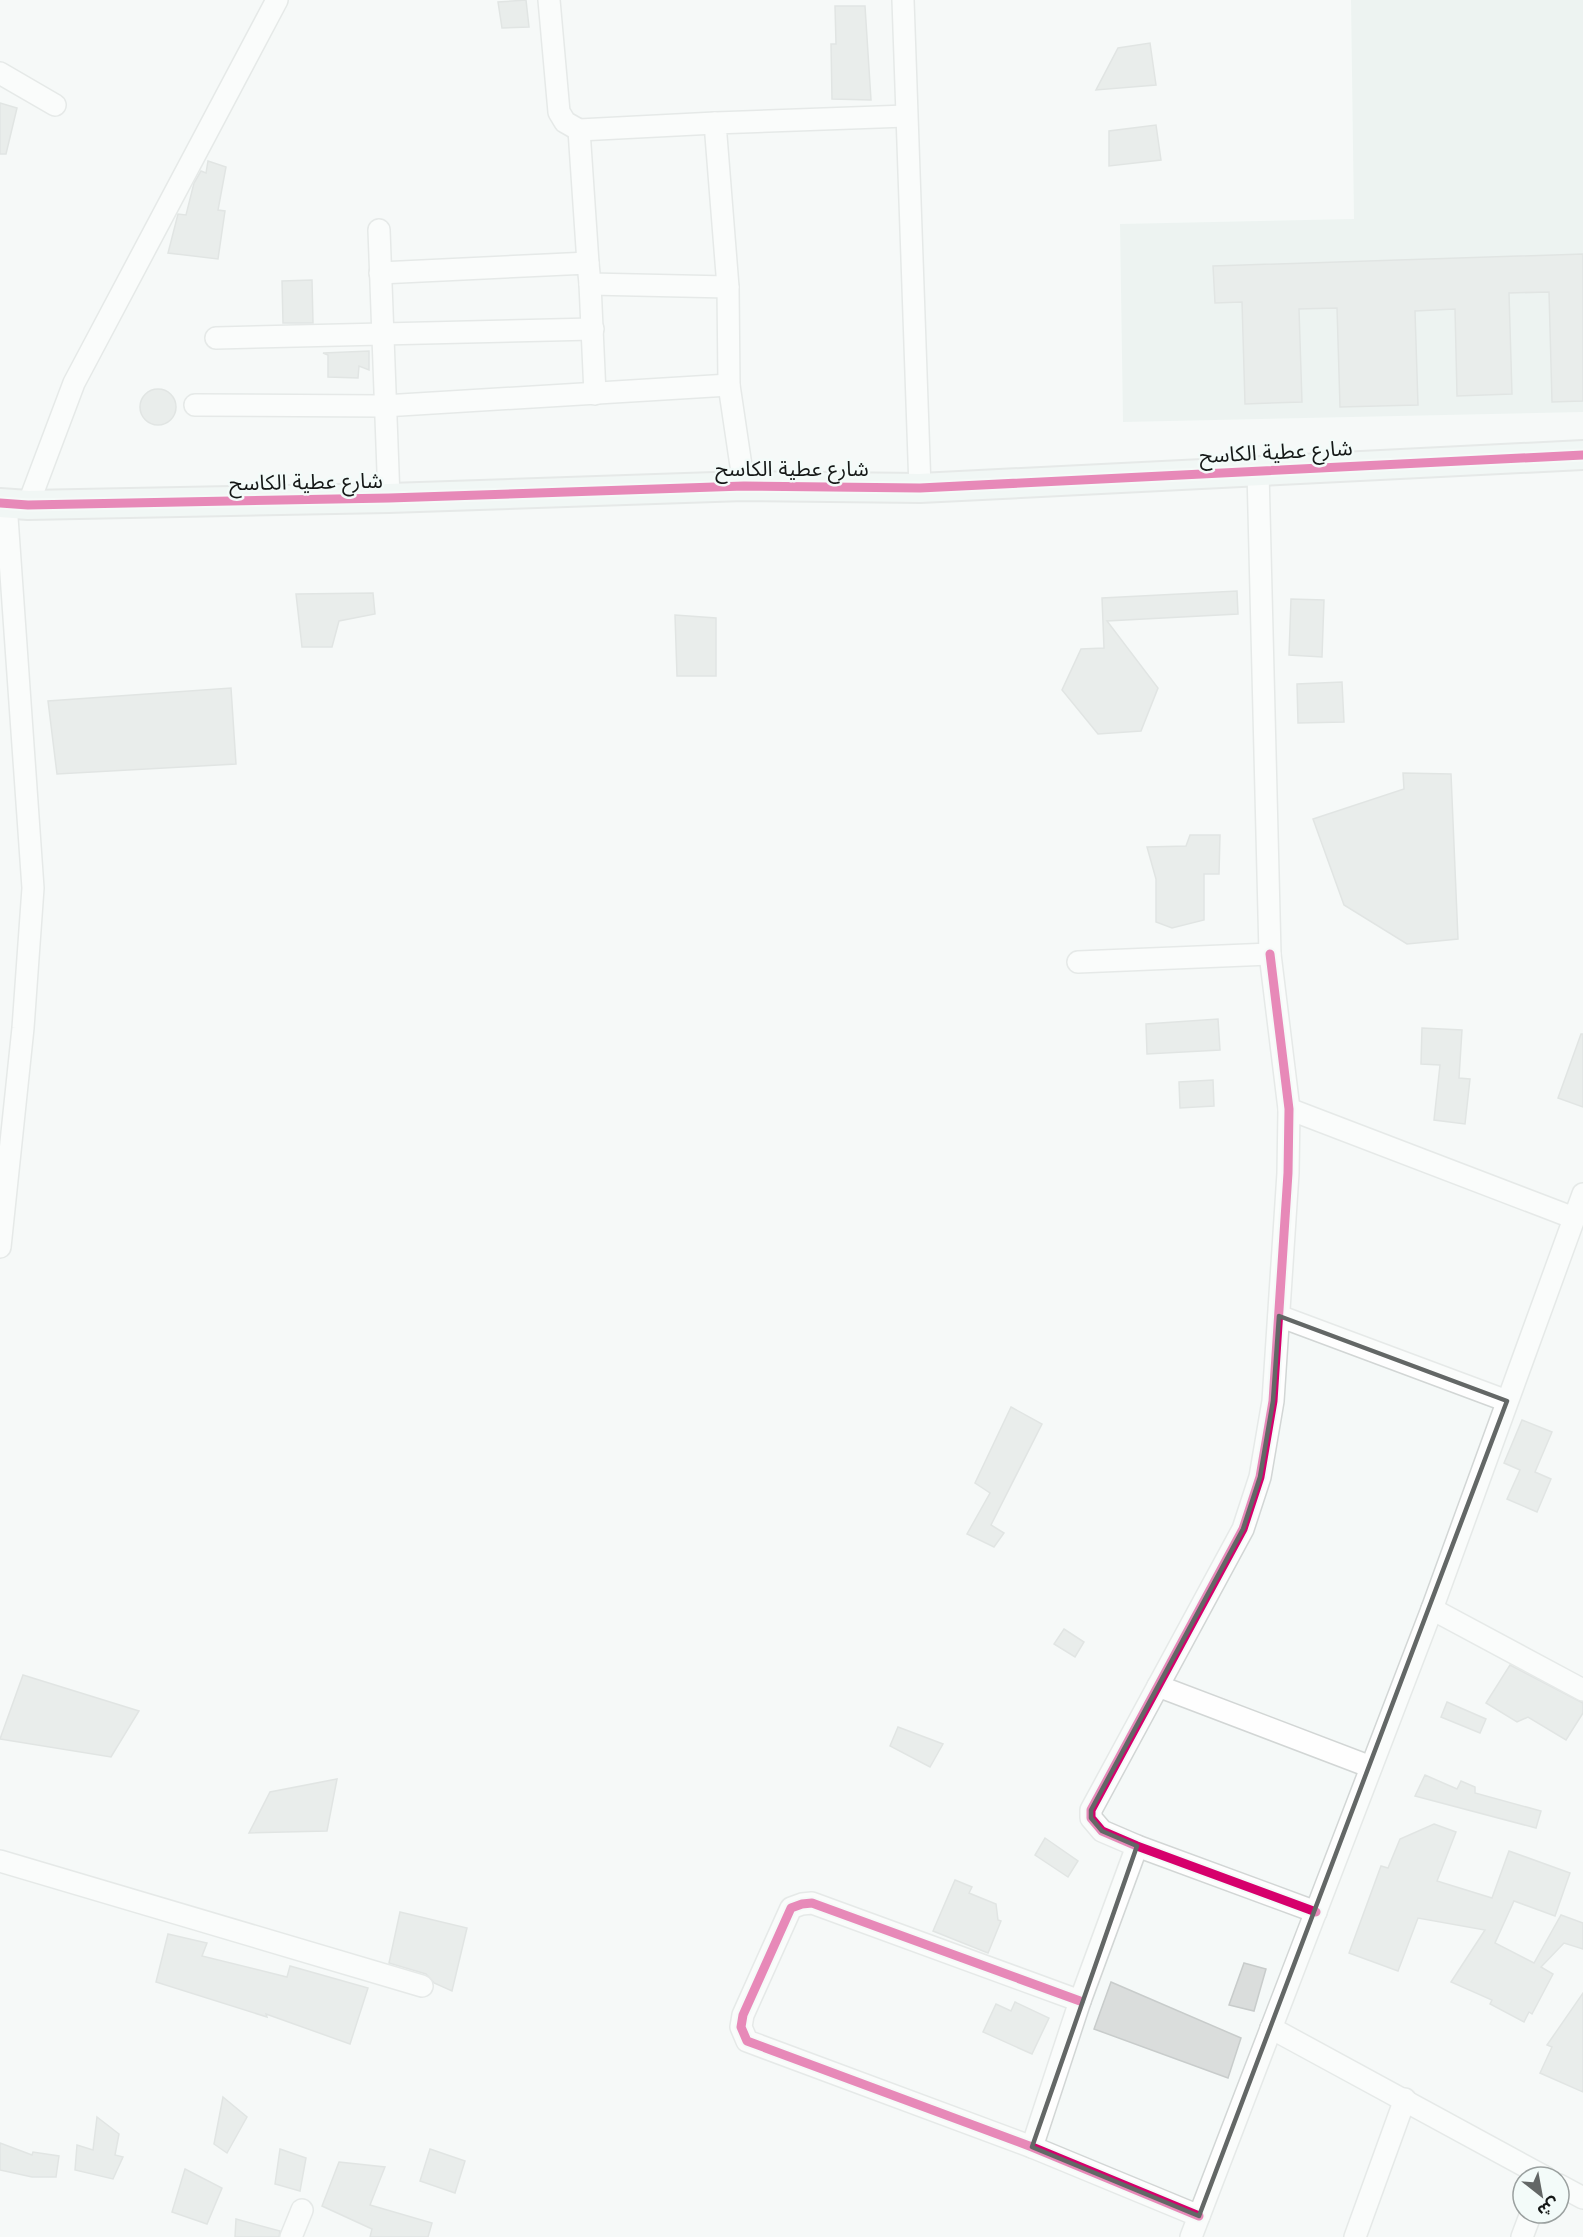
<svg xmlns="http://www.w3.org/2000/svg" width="1583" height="2237" viewBox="0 0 1583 2237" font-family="Inter,'Noto Sans Arabic',sans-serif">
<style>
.built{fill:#e2ece9}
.building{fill:#dadddc;stroke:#c8cccb;stroke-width:1.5}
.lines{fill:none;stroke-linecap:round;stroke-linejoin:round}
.street-casing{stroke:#d2d6d5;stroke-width:24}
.secondary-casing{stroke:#d2d6d5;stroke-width:32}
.street{stroke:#fefefe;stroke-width:21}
.secondary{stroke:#ecf3f1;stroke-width:28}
.cycleway-casing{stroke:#f3fbf9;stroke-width:13}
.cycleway{stroke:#d6006c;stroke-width:9}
.marked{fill:none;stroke:#636766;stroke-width:4.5;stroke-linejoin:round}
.labels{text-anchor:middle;stroke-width:5;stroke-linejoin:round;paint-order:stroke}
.street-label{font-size:21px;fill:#151817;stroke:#f3fbf9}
</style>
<rect width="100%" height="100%" fill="#f5f9f8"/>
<!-- built -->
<polygon class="built" points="1351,0 1583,0 1583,412 1123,422 1120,224 1354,219"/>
<!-- building -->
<g class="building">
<polygon points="526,0 529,27 502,28 498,2"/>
<polygon points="835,6 865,6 871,100 832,99 831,44 836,44"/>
<polygon points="1150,43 1156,85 1096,90 1118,48"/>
<polygon points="0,103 17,108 6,154 0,154"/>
<polygon points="1156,125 1161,160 1109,166 1109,131"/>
<polygon points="208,161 226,167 218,210 225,211 218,259 168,253 178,214 186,215 194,183 201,171 206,173"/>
<polygon points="1583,254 1583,401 1552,402 1549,292 1509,293 1512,394 1457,396 1455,309 1415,311 1418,405 1340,407 1337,308 1299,309 1302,402 1245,404 1242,302 1215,303 1213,266"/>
<polygon points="312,280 313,323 283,323 282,281"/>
<polygon points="369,351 369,370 359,366 358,378 328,377 328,355 323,353"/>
<circle cx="158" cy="407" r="18"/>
<polygon points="1237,591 1238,614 1107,621 1158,688 1141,731 1098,734 1062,690 1081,649 1104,648 1102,598"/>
<polygon points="373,593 375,614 339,621 332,647 302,647 296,594"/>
<polygon points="1291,599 1324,600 1322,657 1289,655"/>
<polygon points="675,615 716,618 716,676 677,676"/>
<polygon points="1342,682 1344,722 1298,723 1297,684"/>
<polygon points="231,688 236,764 57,774 48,701"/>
<polygon points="1403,773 1451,774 1458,939 1407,944 1344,905 1313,819 1404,789"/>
<polygon points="1190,835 1220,835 1219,874 1204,874 1204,920 1172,928 1156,922 1156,879 1147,847 1186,846"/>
<polygon points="1218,1019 1220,1050 1147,1054 1146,1024"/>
<polygon points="1422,1028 1462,1030 1459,1078 1470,1079 1465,1124 1434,1120 1440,1065 1421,1064"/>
<polygon points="1581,1034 1583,1034 1583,1107 1558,1098"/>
<polygon points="1213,1080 1214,1106 1180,1108 1179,1082"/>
<polygon points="1011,1407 1042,1424 991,1525 1004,1533 994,1547 967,1534 990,1493 975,1483"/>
<polygon points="1522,1420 1552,1432 1535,1472 1551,1479 1537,1512 1507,1499 1520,1470 1504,1463"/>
<polygon points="1064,1629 1084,1642 1075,1657 1054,1644"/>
<polygon points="1510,1665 1583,1703 1583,1713 1566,1740 1528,1717 1517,1722 1486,1703"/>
<polygon points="23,1675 139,1711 111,1757 0,1739"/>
<polygon points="1447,1702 1486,1719 1480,1733 1441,1717"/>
<polygon points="898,1727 943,1744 930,1767 890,1746"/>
<polygon points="1425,1775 1457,1789 1461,1781 1475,1787 1475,1793 1541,1811 1536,1828 1415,1796"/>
<polygon points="337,1779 327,1831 249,1833 270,1792"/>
<polygon points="1434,1824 1456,1832 1437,1881 1492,1898 1509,1851 1570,1873 1555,1916 1514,1901 1495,1943 1534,1963 1561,1915 1583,1923 1583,1949 1564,1943 1541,1967 1553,1974 1532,2014 1529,2012 1524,2022 1490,2004 1492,2000 1451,1982 1485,1930 1418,1918 1398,1971 1349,1953 1381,1866 1388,1868 1400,1839"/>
<polygon points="1045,1838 1078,1861 1068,1877 1035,1855"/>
<polygon points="955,1880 972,1887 969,1893 996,1904 998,1920 1001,1921 988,1953 933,1931"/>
<polygon points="400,1912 467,1928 452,1991 434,1983 426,1974 389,1963"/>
<polygon points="168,1934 207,1943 202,1956 287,1977 290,1966 368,1988 350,2044 266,2014 267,2017 156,1982"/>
<polygon points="1244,1963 1266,1969 1254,2011 1229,2005"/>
<polygon points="1111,1982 1241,2038 1228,2078 1094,2029"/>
<polygon points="1583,1993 1583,2092 1540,2073 1552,2047 1547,2045"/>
<polygon points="1015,2002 1049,2018 1032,2054 983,2032 996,2004 1011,2011"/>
<polygon points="223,2097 247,2117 227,2153 214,2144"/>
<polygon points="97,2117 119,2134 115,2155 123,2157 113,2179 75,2170 77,2145 93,2150"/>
<polygon points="0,2143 32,2155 33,2152 59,2156 56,2177 32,2177 0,2170"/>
<polygon points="280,2149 306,2158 300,2191 275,2184"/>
<polygon points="430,2149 465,2161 455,2193 420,2181"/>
<polygon points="339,2162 385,2167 370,2205 432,2223 428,2237 370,2237 372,2229 322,2206"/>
<polygon points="185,2169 222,2188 207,2224 172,2212"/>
<polygon points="236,2219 280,2231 279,2237 235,2237"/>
</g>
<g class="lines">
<defs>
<g id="street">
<polyline points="549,0 559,112 565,122 579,130 715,123"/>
<polyline points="903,0 920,488"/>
<polyline points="0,73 55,105"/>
<polyline points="579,130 588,263"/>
<polyline points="379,230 389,498"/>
<polyline points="380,273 588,263 590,284 728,287"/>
<polyline points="590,284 595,394"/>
<polyline points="216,338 593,329"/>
<polyline points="195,405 384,406 729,385"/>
<polyline points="744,486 729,385 728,287 715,123 906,116"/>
<polyline points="28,505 74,383 277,0"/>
<polyline points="1270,954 1289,1109 1288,1173 1273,1401 1260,1477 1243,1529 1091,1810 1091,1818 1102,1831 1137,1846 1316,1912"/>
<polyline points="1078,962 1270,954 1258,471"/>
<polyline points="1289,1109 1574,1218"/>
<polyline points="0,1247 23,1028 33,888 6,503"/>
<polyline points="1279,1316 1507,1401"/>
<polyline points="1432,1609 1583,1690"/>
<polyline points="1158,1686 1371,1767"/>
<polyline points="0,1861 422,1986"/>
<polyline points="1080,2001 812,1903 802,1904 791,1908 743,2015 741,2027 747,2041 1032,2147 1199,2216"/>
<polyline points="1271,2028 1545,2177"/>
<polyline points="1032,2147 1080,2001 1137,1846"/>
<polyline points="1559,2185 1583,2198"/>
<polyline points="291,2237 302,2210"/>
<polyline points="1191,2237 1432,1609 1583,1194"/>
<polyline points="1355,2237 1405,2099"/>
<polyline points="1522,2237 1531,2213"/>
</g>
<polyline id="secondary" points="0,503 28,505 389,498 744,486 920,488 1583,455"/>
</defs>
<!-- street casing -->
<use href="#street" class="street-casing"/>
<!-- secondary casing -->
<use href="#secondary" class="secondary-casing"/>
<!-- street -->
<use href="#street" class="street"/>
<!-- secondary -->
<use href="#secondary" class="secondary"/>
<defs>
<g id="cycleway">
<polyline points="0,503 28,505 389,498 744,486 920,488 1583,455"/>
<polyline points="1270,954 1289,1109 1288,1173 1273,1401 1260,1477 1243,1529 1091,1810 1091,1818 1102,1831 1137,1846 1316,1912"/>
<polyline points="1080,2001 812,1903 802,1904 791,1908 743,2015 741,2027 747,2041 1032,2147 1199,2216"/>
</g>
</defs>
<!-- cycleway casing -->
<use href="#cycleway" class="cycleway-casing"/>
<!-- cycleway -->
<use href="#cycleway" class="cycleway"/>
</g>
<!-- marked area -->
<path d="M0 0H1583V2237H0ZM 1279,1316 L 1507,1401 L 1199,2216 L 1032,2147 L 1137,1846 L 1102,1831 L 1091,1818 L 1091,1810 L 1243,1529 L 1260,1477 L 1273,1401 Z" fill="#f5f9f8" fill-opacity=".55" fill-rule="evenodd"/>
<path class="marked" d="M 1279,1316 L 1507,1401 L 1199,2216 L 1032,2147 L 1137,1846 L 1102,1831 L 1091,1818 L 1091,1810 L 1243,1529 L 1260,1477 L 1273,1401 Z"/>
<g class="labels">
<!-- street labels -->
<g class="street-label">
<text transform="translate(1276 452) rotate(-3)" y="7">شارع عطية الكاسح</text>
<text x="792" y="476">شارع عطية الكاسح</text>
<text transform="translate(306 482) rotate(-1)" y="7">شارع عطية الكاسح</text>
</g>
</g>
<!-- north arrow -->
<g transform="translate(1541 2195) rotate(149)"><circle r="28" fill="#f3fbf9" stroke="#9aa09f" stroke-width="1.5"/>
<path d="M0-4.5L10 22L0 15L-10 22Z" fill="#636766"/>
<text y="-9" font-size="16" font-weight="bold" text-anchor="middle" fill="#151817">ش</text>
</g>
</svg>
